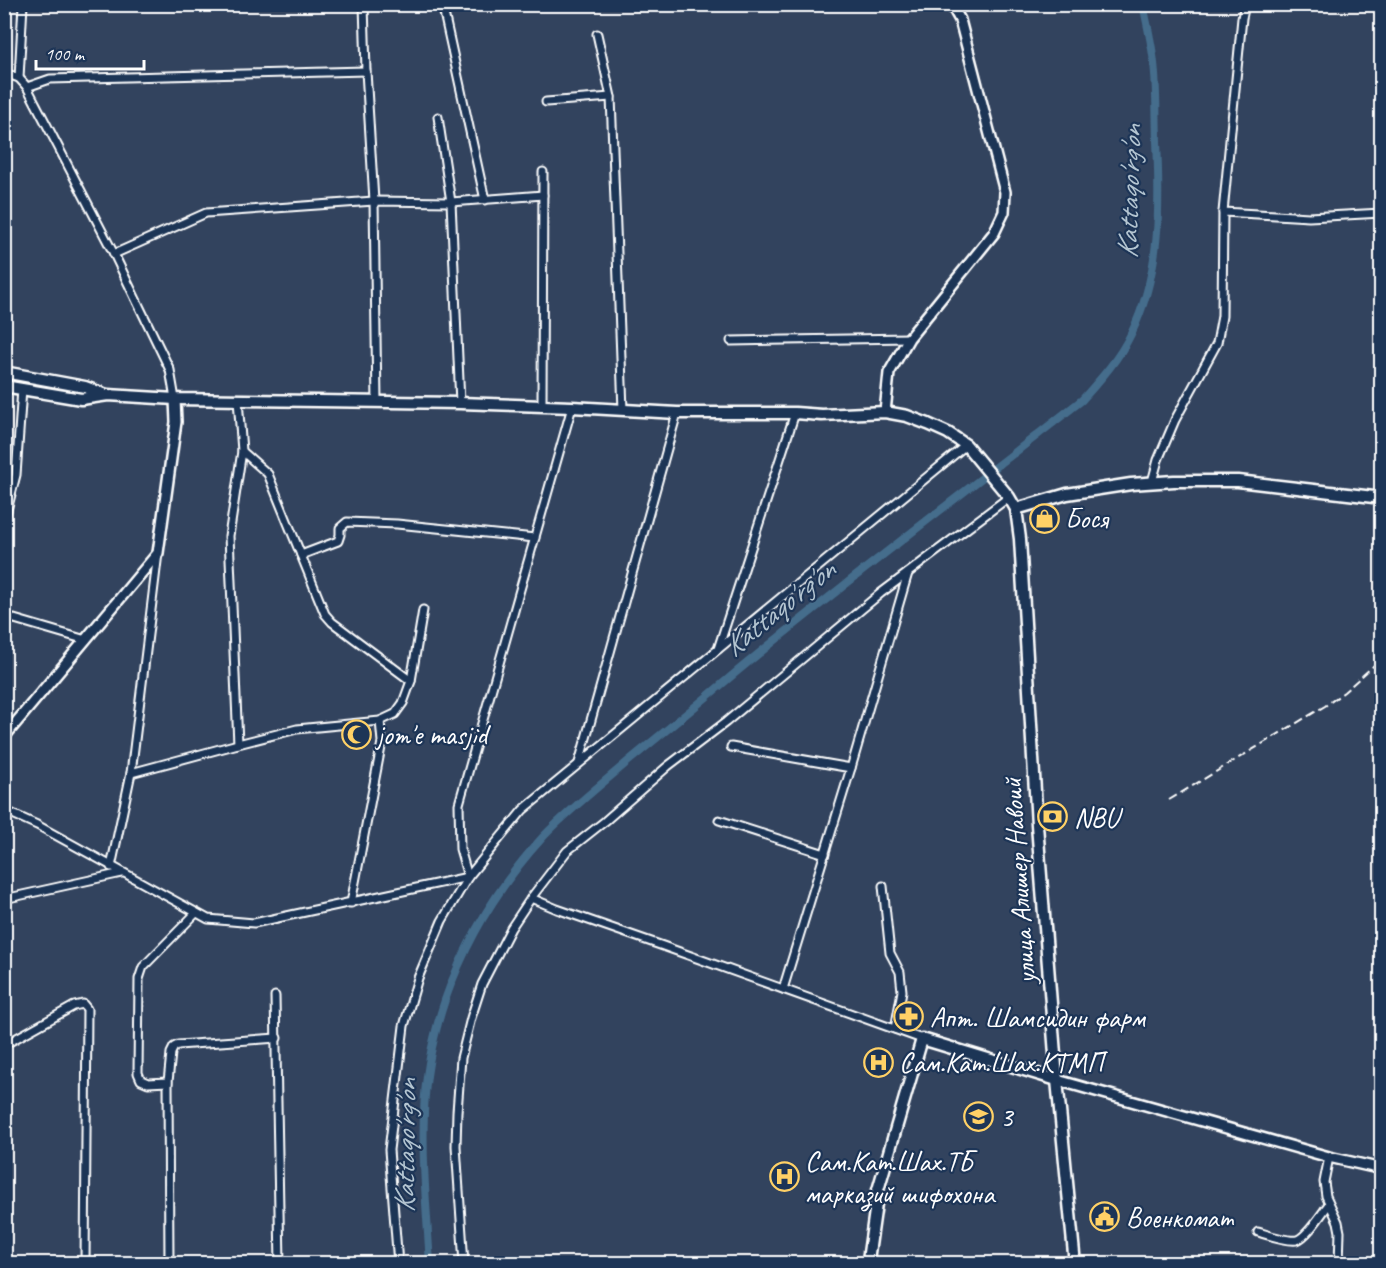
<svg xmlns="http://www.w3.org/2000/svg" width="1386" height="1268" viewBox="0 0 1386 1268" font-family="Caveat,sans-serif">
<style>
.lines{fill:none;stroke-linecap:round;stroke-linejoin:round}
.canal{stroke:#446d8c;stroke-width:8}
.minor-casing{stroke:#fff;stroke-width:11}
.tertiary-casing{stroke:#fff;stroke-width:14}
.secondary-casing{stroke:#fff;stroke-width:15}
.primary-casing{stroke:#fff;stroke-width:15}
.minor{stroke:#1d3557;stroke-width:7}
.tertiary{stroke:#1d3557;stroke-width:9}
.secondary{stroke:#1d3557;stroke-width:10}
.primary{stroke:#1d3557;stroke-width:10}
.rail{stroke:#fff;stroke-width:2;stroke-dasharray:9 4.5;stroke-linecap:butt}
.labels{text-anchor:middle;stroke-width:4.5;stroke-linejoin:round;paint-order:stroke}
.poi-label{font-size:28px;fill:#fff;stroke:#1d3557;text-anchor:start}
.street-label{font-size:28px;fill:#fff;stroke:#1d3557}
.water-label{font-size:30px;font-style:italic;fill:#b4c5d1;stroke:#1d3557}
</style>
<rect width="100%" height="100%" fill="#32435e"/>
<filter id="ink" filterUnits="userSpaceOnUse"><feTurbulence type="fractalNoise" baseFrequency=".0167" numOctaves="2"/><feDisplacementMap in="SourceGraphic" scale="12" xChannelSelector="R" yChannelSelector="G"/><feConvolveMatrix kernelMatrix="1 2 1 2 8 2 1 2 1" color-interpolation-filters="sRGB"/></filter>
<g filter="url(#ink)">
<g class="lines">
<!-- canal -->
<path class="canal" d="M 430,1264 C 427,1214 422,1163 424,1113 C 425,1075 433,1036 445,1000 C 466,940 500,884 543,837 C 568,811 597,788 625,764 C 659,736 694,708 728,679 C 843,583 964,493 1082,400 C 1100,380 1119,359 1131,334 C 1161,273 1160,207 1157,141 C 1156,115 1157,89 1154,63 C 1152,44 1147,24 1143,4"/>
<defs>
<g id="minor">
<polyline points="364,4 366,71 374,201 377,402"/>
<polyline points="442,4 485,200"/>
<polyline points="597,34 611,97 623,410"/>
<polyline points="4,73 19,78 27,87"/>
<polyline points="19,78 23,4"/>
<polyline points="546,102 611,97"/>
<polyline points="438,117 451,202 460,403"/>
<polyline points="1223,212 1309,217 1382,213"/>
<polyline points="114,254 206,213 374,201 451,202 543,195"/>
<polyline points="731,341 909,338"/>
<polyline points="175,399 170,370 114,254 27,87 50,79 366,71"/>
<polyline points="238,400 242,451 268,474 325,614 332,622 411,681"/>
<polyline points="542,406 543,172"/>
<polyline points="1152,482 1158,460 1175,420 1217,343 1222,316 1223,212 1242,18 1245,4"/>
<polyline points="4,522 16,475 22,389"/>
<polyline points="301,555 338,541 340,535 340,528 347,522 397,524 535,538"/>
<polyline points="4,616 86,640"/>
<polyline points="718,649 795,413"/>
<polyline points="238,744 229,536 242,451"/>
<polyline points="731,747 851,768"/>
<polyline points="579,763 677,413"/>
<polyline points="131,773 238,744 297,729 380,721 395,714 403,703 411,681 423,610"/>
<polyline points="4,810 37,825 208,919 254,923 468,877 460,849 459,804 572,407"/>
<polyline points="719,820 825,854"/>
<polyline points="111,867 131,773 158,553"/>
<polyline points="883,886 890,953 900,972 902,991 895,1029"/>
<polyline points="531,898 557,909 663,946 922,1039"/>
<polyline points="4,899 122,873"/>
<polyline points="351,903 382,742 380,721"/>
<polyline points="783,989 851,768 908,573"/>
<polyline points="275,996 280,1264"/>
<polyline points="4,1045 74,1006 83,1004 87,1009 85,1264"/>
<polyline points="168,1082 148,1083 141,1080 138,1073 139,979 143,967 196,913"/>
<polyline points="1329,1157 1324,1182 1326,1196 1338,1222 1340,1232 1339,1264"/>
<path d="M 1258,1232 C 1268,1235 1288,1242 1297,1240 C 1307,1237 1322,1213 1329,1204"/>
<polyline points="169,1264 168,1082 171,1053 174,1047 178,1045 277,1038"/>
<polyline points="398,1264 389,1150 404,1026 418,978 442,921 468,877 523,810 966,445"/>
<polyline points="464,1264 456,1146 457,1112 461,1058 471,1018 482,984 511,928 531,898 567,851 605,821 668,766 726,722 881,593 1009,497"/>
</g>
<g id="tertiary">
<polyline points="885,412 889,373 909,338 994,233 1004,212 1005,192 960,20 951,4"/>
<polyline points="4,737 158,553 176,422 175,399"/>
<polyline points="1057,1080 1329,1157 1382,1169"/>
</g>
<g id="secondary">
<polyline points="1016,509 1067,494 1131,484 1174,481 1238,481 1382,498"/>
<polyline points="868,1264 869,1253 878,1190 922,1039 1057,1080"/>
</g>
<g id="primary">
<polyline points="4,372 85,387 104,394"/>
<polyline points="4,386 81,399 108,395 175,399 460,403 572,407 677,413 795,413 822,415 885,412 907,416 928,424 948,433 966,445 1009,497 1016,509 1020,539 1037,825 1057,1080 1075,1264"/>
</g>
</defs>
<!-- minor casing -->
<use href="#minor" class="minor-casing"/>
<!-- tertiary casing -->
<use href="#tertiary" class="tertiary-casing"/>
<!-- secondary casing -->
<use href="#secondary" class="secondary-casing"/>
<!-- primary casing -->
<use href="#primary" class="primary-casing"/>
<!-- minor -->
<use href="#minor" class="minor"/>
<!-- tertiary -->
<use href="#tertiary" class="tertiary"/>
<!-- secondary -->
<use href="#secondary" class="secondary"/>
<!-- primary -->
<use href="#primary" class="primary"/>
<!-- rail -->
<polyline class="rail" points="1169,800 1325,706 1344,692 1382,658"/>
</g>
</g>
<!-- icons -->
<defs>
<symbol id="shop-ring" viewBox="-11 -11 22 22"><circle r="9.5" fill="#1d3557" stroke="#ffd166" stroke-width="1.5"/><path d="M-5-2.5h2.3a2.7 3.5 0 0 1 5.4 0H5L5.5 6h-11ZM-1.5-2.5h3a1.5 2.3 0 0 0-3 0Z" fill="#ffd166"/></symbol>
<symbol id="mosque-ring" viewBox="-11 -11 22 22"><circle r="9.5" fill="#1d3557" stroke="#ffd166" stroke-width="1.5"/><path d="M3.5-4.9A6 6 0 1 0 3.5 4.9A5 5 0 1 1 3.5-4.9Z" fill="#ffd166"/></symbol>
<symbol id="bank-ring" viewBox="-11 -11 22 22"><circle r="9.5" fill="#1d3557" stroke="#ffd166" stroke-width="1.5"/><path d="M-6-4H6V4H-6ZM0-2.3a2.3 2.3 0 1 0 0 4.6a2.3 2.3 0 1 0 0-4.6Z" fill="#ffd166"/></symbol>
<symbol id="pharmacy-ring" viewBox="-11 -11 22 22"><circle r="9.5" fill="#1d3557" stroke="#ffd166" stroke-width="1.5"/><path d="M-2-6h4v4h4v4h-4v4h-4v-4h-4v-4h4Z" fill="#ffd166"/></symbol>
<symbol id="hospital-ring" viewBox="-11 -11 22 22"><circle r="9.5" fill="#1d3557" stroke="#ffd166" stroke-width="1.5"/><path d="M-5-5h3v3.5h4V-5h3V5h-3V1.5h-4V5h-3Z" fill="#ffd166"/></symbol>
<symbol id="school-ring" viewBox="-11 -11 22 22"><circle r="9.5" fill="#1d3557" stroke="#ffd166" stroke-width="1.5"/><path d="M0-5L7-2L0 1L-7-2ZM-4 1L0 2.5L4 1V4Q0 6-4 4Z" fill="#ffd166"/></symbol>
<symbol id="civic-ring" viewBox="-11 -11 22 22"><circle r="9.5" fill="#1d3557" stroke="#ffd166" stroke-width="1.5"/><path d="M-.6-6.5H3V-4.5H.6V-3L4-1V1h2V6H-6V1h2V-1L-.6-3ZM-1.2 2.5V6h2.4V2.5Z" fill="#ffd166"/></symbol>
</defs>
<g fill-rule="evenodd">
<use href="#shop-ring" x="1028" y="502" width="33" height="33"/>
<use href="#mosque-ring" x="340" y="718" width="33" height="33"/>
<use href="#bank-ring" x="1036" y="800" width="33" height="33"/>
<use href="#pharmacy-ring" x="892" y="1000" width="33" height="33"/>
<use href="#hospital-ring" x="862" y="1046" width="33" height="33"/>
<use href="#school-ring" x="962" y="1100" width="33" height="33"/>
<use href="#hospital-ring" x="768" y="1160" width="33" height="33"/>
<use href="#civic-ring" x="1088" y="1200" width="33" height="33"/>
</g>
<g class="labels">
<!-- poi labels -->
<g class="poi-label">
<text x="1065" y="528">Бося</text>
<text x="377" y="744">jom'e masjid</text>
<text x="1074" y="827">NBU</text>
<text x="930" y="1027">Апт. Шамсидин фарм</text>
<text x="899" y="1072">Сам.Кат.Шах.КТМП</text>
<text x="1000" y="1126">3</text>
<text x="805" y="1171">Сам.Кат.Шах.ТБ<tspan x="805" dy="32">марказий шифохона</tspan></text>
<text x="1126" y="1227">Военкомат</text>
</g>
<!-- street labels -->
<g class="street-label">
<text transform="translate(1018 881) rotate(-94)" y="10">улица Алишер Навоий</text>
</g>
<!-- water labels -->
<g class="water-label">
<text transform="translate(1129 192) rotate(-88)" y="10">Kattaqo'rg'on</text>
<text transform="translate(779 608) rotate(-39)" y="10">Kattaqo'rg'on</text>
<text transform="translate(405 1146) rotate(-89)" y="10">Kattaqo'rg'on</text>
</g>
</g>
<!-- margin -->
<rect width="1386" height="1268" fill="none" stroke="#1d3557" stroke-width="24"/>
<rect x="12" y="12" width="1362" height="1244" fill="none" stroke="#fff" stroke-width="2" filter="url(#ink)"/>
<!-- scale -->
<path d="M36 60v9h108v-9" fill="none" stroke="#ffffff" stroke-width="3"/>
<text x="45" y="60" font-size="18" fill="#ffffff" stroke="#1d3557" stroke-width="4.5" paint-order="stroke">100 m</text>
</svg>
